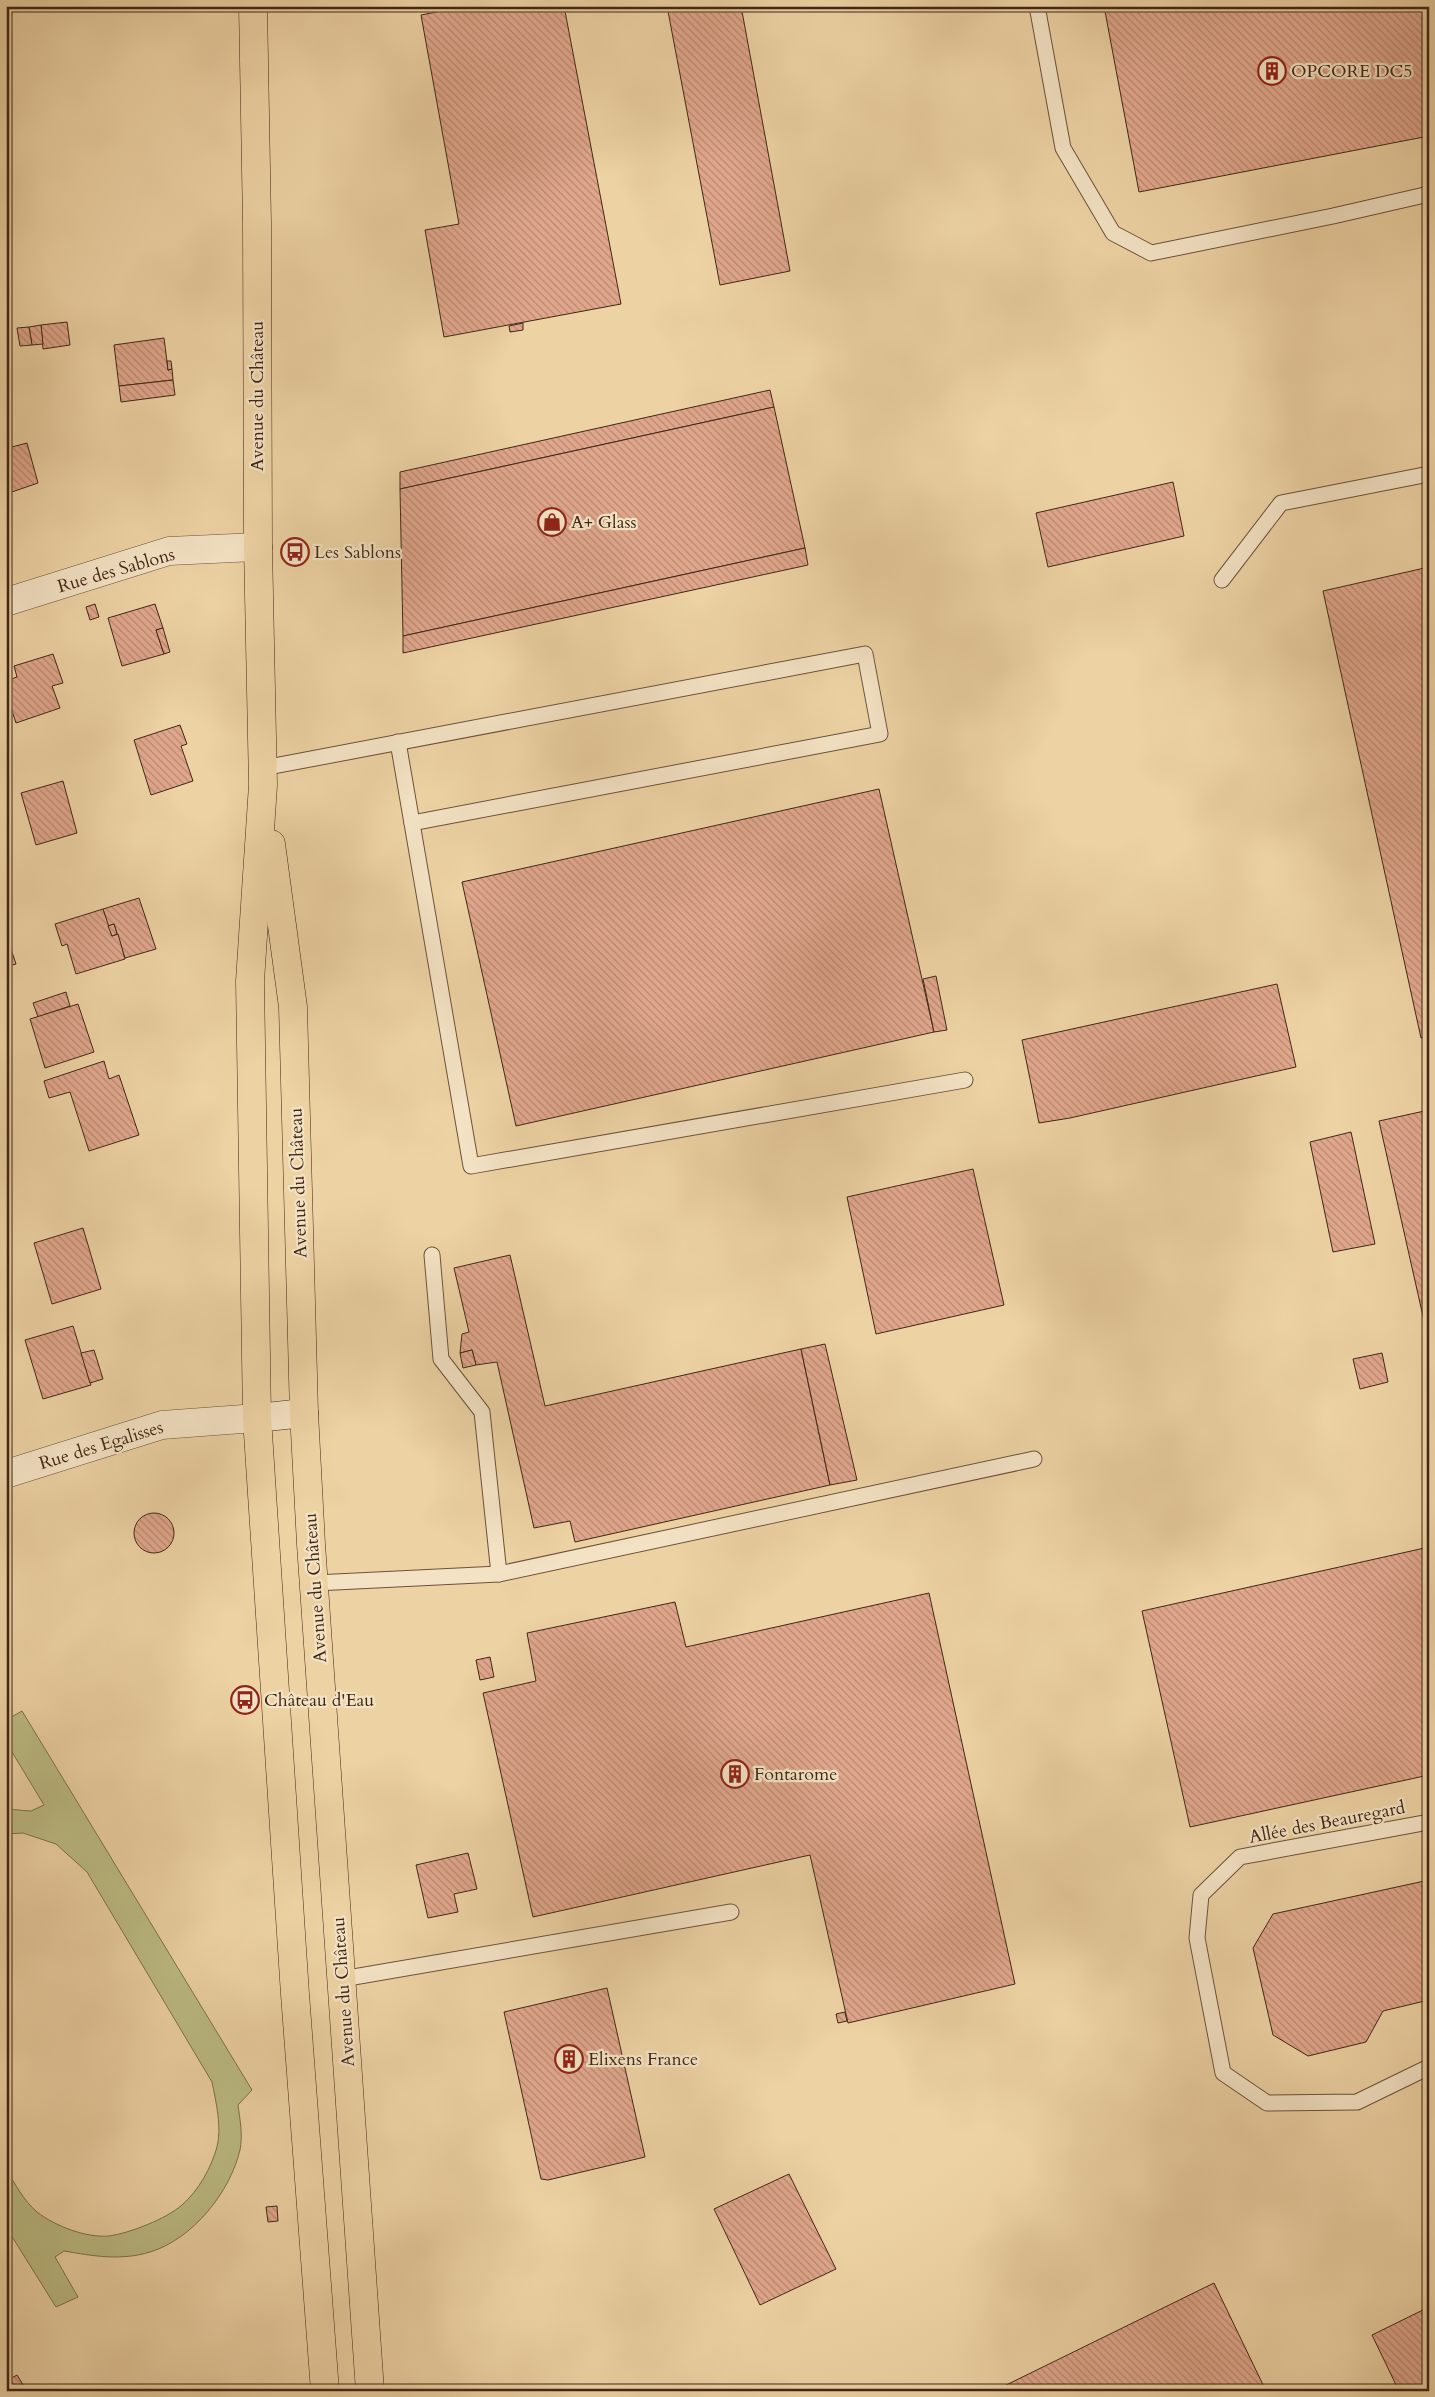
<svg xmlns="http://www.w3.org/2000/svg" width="1435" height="2397" viewBox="0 0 1435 2397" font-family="Cardo,serif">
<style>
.grass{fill:#bcbb83;stroke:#7e714c}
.building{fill:url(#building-back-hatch);stroke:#412716}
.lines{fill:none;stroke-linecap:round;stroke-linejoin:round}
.lane-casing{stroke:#6c523a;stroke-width:17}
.street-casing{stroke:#6c523a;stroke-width:29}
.secondary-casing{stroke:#412716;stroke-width:29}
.primary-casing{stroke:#412716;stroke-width:29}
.lane{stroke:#f3e2c4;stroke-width:15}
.street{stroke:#f3e2c4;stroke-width:28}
.secondary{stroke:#f3e2c4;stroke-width:28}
.primary{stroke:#edd2a4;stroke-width:28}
.labels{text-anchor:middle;stroke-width:4.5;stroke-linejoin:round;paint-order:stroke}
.poi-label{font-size:18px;fill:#412716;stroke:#f3e2c4;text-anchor:start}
.street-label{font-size:18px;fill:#412716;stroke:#f3e2c4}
</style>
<defs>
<pattern id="building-back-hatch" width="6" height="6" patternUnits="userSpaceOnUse" patternTransform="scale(1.25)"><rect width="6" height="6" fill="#e1a78d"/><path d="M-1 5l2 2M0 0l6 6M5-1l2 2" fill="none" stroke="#b88872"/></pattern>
</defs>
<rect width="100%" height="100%" fill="#edd2a4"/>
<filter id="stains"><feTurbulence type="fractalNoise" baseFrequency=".004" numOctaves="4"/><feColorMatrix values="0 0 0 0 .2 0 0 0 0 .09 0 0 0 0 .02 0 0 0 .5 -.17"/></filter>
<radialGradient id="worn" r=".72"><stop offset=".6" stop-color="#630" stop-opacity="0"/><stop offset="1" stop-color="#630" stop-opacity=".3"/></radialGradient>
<!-- grass -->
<path class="grass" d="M 22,1711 L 252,2090 L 238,2105 C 240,2120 243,2135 240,2150 C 230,2192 193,2239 150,2252 C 121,2261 93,2256 64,2251 L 55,2257 L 78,2297 L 56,2307 L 6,2227 L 6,2169 C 15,2184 24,2201 37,2212 C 55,2226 86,2238 109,2236 C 130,2233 166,2219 182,2205 C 199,2190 211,2168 217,2147 C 222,2127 216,2102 212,2082 L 87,1872 L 56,1844 L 23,1833 L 6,1834 L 6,1809 L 31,1811 L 44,1805 L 6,1742 L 6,1720 Z"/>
<!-- building -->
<g class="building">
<polygon points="468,6 564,6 621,304 444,337 425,230 459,224 421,15"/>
<polygon points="667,6 741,6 790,271 720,285"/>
<polygon points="1104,6 1429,6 1429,136 1139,192"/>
<polygon points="67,322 70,345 43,349 41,325"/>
<polygon points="523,323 523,330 510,332 509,326"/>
<polygon points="41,325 43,344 32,345 29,327"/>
<polygon points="29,327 32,345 20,346 17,328"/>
<polygon points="164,338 168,370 172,369 173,380 119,386 114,345"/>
<polygon points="167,361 171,361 172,369 168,370"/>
<polygon points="173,380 175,395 121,402 119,386"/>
<polygon points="770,390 774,407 400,489 400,472"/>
<polygon points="774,407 805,548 403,636 400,489"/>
<polygon points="6,426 12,447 27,443 38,483 6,494"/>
<polygon points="1173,482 1184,536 1048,567 1036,513"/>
<polygon points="805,548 808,565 403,653 403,636"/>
<polygon points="1429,567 1429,1036 1421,1038 1323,591"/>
<polygon points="95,604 99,617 90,620 86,607"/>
<polygon points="155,604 163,628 156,630 164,654 122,666 108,618"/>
<polygon points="163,628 170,652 164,654 156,630"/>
<polygon points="53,654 63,683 52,686 60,708 16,723 6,693 6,681 17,677 14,666"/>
<polygon points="180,725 187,744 181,746 193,781 151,795 134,740"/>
<polygon points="63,781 77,833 36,845 21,793"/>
<polygon points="879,789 934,1032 516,1126 462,882"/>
<polygon points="139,898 156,949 125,958 114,924 108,926 103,909"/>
<polygon points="103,909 112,936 118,934 125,959 76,974 67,944 62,946 55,924"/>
<polygon points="114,924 117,934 112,936 108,926"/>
<polygon points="6,934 16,964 6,967"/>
<polygon points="936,976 947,1030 934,1032 923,979"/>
<polygon points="1277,984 1296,1067 1070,1118 1039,1123 1022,1040"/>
<polygon points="66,992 70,1006 38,1017 33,1003"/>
<polygon points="78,1004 94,1052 45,1068 30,1019"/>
<polygon points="104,1061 109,1079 119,1075 139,1135 89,1151 70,1092 49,1098 44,1081"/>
<polygon points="1429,1110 1429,1343 1379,1121"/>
<polygon points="1351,1132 1375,1244 1333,1252 1310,1142"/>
<polygon points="973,1169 1004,1305 876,1334 847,1197"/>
<polygon points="83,1228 101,1289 52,1304 34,1243"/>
<polygon points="510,1255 545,1406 801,1349 830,1485 575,1542 570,1521 534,1528 497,1362 476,1365 472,1350 460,1353 462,1334 469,1332 454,1268"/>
<polygon points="73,1326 91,1385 43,1399 25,1340"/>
<polygon points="825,1344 857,1480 830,1485 801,1349"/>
<polygon points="94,1350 103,1379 90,1383 81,1353"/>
<polygon points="472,1350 476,1365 463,1368 460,1353"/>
<polygon points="1382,1353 1388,1382 1360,1389 1353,1359"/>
<circle cx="154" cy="1533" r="20"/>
<polygon points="1429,1547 1429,1775 1190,1827 1142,1611"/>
<polygon points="929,1593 1015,1984 848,2023 810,1855 533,1917 483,1693 536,1681 527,1633 675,1602 686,1647"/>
<polygon points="490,1657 494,1677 480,1680 476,1660"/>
<polygon points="468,1853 477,1889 454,1894 458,1912 428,1918 416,1865"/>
<polygon points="1429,1880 1429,2000 1383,2011 1366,2042 1308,2056 1273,2035 1253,1948 1273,1914"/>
<polygon points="607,1988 645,2157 548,2180 541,2179 504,2012"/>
<polygon points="845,2012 847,2021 838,2023 836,2014"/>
<polygon points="789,2174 836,2269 760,2305 714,2209"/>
<polygon points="277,2206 278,2221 268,2222 266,2207"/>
<polygon points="1214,2283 1266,2391 994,2391"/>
<polygon points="1429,2307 1429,2391 1399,2391 1372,2335"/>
<polygon points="17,2375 27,2391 6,2391 6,2381"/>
</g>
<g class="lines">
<defs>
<g id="lane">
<polyline points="1037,6 1063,148 1113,233 1151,253 1333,216 1429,194"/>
<polyline points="1222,580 1281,503 1429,474"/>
<polyline points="398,742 471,1166 965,1080"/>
<polyline points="263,768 865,654 880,734 412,823"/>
<polyline points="432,1255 441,1359 482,1412 499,1574"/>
<polyline points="315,1583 499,1574 1034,1459"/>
<polyline points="1429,1822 1240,1857 1201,1895 1197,1938 1223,2073 1267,2103 1357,2102 1429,2067"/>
<polyline points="342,1979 731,1912"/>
</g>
<g id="street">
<polyline points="6,602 169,551 258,547"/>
<polyline points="6,1474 162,1425 257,1418"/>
</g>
<polyline id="secondary" points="257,1418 304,1413"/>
<g id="primary">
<polyline points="253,6 257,223 258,547 263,785 250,981 257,1418 295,1994 325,2391"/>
<polyline points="271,844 293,1007 304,1413 311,1544 370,2391"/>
</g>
</defs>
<!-- lane casing -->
<use href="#lane" class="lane-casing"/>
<!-- street casing -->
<use href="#street" class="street-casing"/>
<!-- secondary casing -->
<use href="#secondary" class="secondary-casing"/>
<!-- primary casing -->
<use href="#primary" class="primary-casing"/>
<!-- lane -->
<use href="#lane" class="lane"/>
<!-- street -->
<use href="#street" class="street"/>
<!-- secondary -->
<use href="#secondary" class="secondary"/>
<!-- primary -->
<use href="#primary" class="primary"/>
</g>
<!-- icons -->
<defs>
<symbol id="building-ring" viewBox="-11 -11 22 22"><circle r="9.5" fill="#f3e2c4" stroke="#8f2418" stroke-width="1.5"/><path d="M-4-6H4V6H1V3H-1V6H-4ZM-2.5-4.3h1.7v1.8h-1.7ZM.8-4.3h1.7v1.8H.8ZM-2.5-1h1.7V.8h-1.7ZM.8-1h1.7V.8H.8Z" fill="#8f2418"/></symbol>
<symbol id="shop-ring" viewBox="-11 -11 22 22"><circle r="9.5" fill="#f3e2c4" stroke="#8f2418" stroke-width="1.5"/><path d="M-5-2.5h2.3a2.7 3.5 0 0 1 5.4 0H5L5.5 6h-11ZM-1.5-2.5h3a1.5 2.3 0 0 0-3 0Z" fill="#8f2418"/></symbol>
<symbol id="bus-ring" viewBox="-11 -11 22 22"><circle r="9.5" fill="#f3e2c4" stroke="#8f2418" stroke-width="1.5"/><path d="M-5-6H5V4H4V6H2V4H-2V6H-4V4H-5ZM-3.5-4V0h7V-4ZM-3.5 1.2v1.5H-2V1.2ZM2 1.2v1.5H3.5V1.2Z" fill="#8f2418"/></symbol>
</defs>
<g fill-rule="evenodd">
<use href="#building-ring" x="1256" y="55" width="32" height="32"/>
<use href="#shop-ring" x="536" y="506" width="32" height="32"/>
<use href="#bus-ring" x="279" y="536" width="32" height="32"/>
<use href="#bus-ring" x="229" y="1684" width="32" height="32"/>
<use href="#building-ring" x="719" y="1758" width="32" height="32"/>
<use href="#building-ring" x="553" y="2043" width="32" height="32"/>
</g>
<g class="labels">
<!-- poi labels -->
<g class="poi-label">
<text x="1291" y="77">OPCORE DC5</text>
<text x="571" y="528">A+ Glass</text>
<text x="314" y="558">Les Sablons</text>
<text x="264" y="1706">Château d'Eau</text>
<text x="754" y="1780">Fontarome</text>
<text x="588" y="2065">Elixens France</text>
</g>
<!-- street labels -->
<g class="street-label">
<text transform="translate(257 396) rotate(-90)" y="6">Avenue du Château</text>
<text transform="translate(116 570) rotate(-16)" y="6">Rue des Sablons</text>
<text transform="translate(298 1183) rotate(-92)" y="6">Avenue du Château</text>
<text transform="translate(101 1445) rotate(-17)" y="6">Rue des Egalisses</text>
<text transform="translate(315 1588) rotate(-94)" y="6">Avenue du Château</text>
<text transform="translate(1327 1822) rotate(-11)" y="6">Allée des Beauregard</text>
<text transform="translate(343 1992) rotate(-94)" y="6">Avenue du Château</text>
</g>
</g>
<!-- margin -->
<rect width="1435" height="2397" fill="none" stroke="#edd2a4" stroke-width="25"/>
<rect x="8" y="8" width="1420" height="2382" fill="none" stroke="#412716" stroke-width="2.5"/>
<rect x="12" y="12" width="1410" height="2372" fill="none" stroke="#412716"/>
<rect width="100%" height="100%" filter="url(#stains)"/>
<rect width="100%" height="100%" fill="url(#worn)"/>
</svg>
